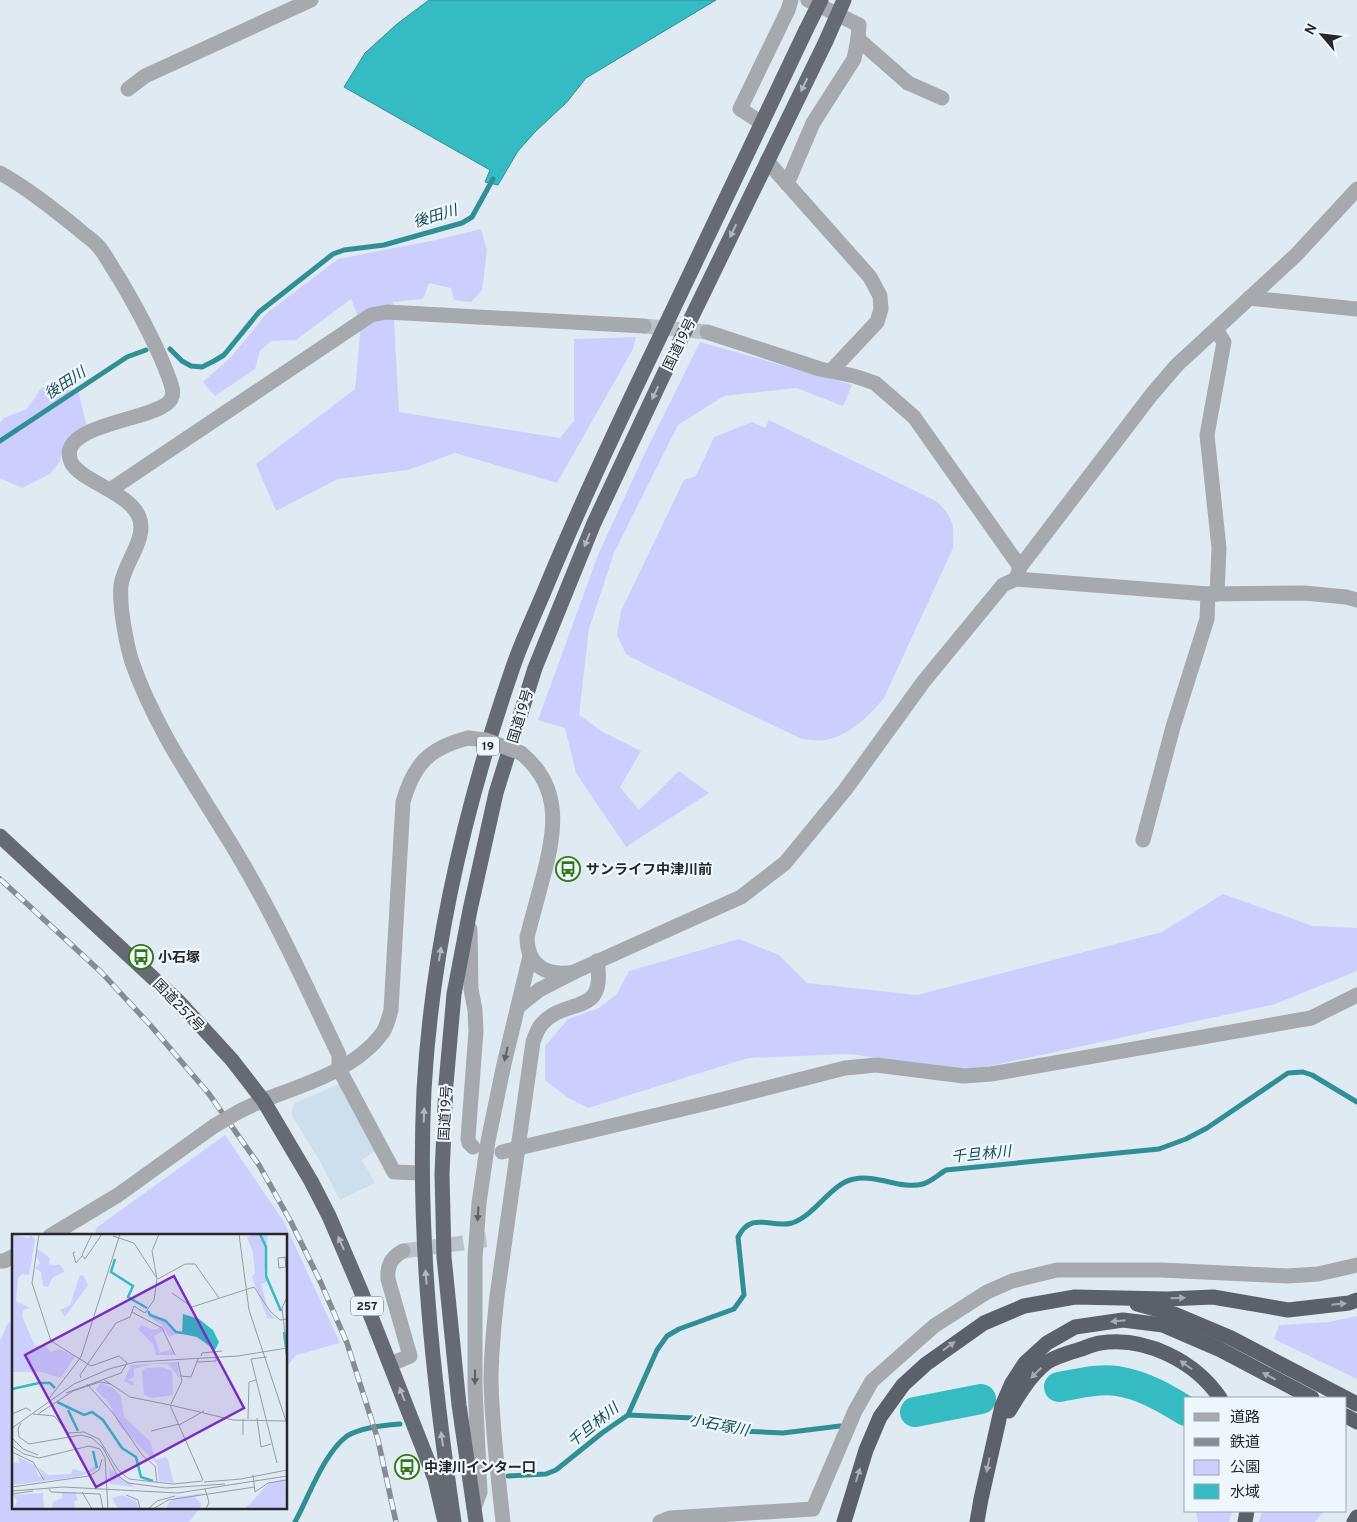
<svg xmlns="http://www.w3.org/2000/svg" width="1357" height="1522" viewBox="0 0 1357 1522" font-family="Overpass,'Noto Sans JP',sans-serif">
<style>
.built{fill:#cddfec}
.green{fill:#cccffd}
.water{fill:#35bbc2;stroke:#308f95}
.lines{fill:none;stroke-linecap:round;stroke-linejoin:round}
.stream{stroke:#308f95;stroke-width:5}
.river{stroke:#35bbc2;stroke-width:30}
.minor-tunnel{stroke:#bac3cb;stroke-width:15;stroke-dasharray:15 8;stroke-linecap:butt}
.minor{stroke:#a6a9ad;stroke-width:15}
.tertiary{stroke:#a6a9ad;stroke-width:15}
.trunk{stroke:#656a73;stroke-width:15}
.motorway{stroke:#5b616a;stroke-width:15}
.rail-casing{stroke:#858c92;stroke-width:5.5}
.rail{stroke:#eff7fe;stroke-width:4;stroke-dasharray:11;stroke-linecap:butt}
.minor-bridge{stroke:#a6a9ad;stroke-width:15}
.tertiary-bridge{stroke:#a6a9ad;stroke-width:15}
.trunk-bridge{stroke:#656a73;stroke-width:15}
.oneway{fill:#b1b8bf}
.oneway2{fill:#5e6266}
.oneway3{fill:#a5acb4}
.labels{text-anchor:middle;stroke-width:4.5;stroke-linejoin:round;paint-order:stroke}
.shield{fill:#eff7fe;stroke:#61666a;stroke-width:1}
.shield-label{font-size:12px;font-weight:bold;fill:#24282b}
.street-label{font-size:14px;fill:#24282b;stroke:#eff7fe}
.poi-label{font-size:14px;font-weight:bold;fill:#24282b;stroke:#eff7fe;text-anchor:start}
.water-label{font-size:15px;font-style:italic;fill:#134b4e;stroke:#eff7fe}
.inset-river{fill:none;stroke:#35bbc2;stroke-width:2.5}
.inset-road{fill:none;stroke:#959ca3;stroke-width:1}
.view{fill:#7b2cbf;fill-opacity:0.15;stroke:#7b2cbf;stroke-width:2.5}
.inset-edge{fill:none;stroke:#24282b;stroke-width:2.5}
</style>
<rect width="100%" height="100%" fill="#e0eaf3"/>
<!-- built -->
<polygon class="built" points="340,1084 375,1151 362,1160 375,1183 340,1200 321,1163 291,1114 294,1103"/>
<!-- green -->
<g class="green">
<polygon points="481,229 487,250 482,290 471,302 454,300 451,288 429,283 423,299 393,302 399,412 560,438 574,421 574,339 636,337 633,349 557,483 455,453 408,470 338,479 276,511 256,464 355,389 361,324 351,299 296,340 271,341 260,351 255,369 215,396 203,382 231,357 267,313 338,259 436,240"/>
<polygon points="700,342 852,385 843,406 796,388 724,396 678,425 614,553 589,629 579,715 603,732 641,751 620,787 639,810 679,771 709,793 626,847 576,773 565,728 538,720 598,555 644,455"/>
<polygon points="42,387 78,391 87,426 66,441 60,461 50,474 22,488 0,478 0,423 4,418 27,409"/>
<path d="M 769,420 L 936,501 C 954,518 954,523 953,548 L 884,698 C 869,716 850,735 826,740 C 819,741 810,740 802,739 L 646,665 L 626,654 L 617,635 L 621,611 L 684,480 L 696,476 L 714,437 L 752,422 L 765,428 Z"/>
<polygon points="1223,894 1313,926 1357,928 1357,971 1275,1004 968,1071 850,1054 748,1058 588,1108 567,1097 545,1080 545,1046 568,1019 599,1008 617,994 629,971 739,939 779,955 807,983 917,995 1162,932"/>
<polygon points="225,1135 284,1222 340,1343 296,1355 286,1368 286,1236 95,1236 96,1228"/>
<polygon points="1357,1316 1357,1379 1274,1339 1279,1325 1329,1322"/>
<polygon points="14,1321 14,1508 200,1508 189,1522 0,1522 0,1341 8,1323"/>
<polygon points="1196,1511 1232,1511 1229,1522 1198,1522"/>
<polygon points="1262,1511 1324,1511 1315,1522 1259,1522"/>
</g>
<!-- water -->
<polygon class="water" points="429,0 716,0 586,78 567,102 535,132 518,151 498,185 485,182 490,170 344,87 365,53 397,24"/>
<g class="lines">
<!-- stream -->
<g class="stream">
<polyline points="170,349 182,361 191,366 202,367 214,361 224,355 259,312 333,254 344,250 384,245 462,223 472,217 493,179"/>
<polyline points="0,441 127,357 146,350"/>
<polyline points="628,1415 693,1418 740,1431 783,1433 840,1426"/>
<path d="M 508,1476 L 546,1474 L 556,1470 L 602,1433 L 628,1415 L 657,1350 L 667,1336 L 679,1329 L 734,1309 L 744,1295 L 738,1237 C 752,1210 771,1229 792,1223 C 816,1215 831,1183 854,1179 C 877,1174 901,1190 923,1184 C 931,1182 939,1174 946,1170 L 1159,1149 L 1186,1139 L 1207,1128 L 1288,1073 L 1303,1072 L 1312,1075 L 1357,1102"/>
<path d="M 295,1522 C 309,1496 324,1453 347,1436 C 360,1428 385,1425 400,1424"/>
</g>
<!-- river -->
<g class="river">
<path d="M 1059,1387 C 1077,1384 1099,1378 1117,1381 C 1143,1385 1165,1398 1186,1411"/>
<polyline points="915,1412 981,1399"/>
</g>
<!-- minor-tunnel -->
<g class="minor-tunnel">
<polyline points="644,326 707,332"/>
<polyline points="403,1251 492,1239"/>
</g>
<!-- minor -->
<g class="minor">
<polyline points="858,39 908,83 942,98"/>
<polyline points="128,89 145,76 311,0"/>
<polyline points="762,123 740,109 788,10 791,0"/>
<polyline points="767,161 870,277 880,296 881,309 877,322 831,371"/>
<path d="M 0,173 C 27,188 52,208 77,228 C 83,234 92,239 98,246 C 106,255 112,268 119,278 C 138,310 156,343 169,378 C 171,384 175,393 171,399 C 160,421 55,422 71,462 C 80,481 129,492 139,517 C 148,538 124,563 121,585 C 119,605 126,643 132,662 C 156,731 199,790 236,852 C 275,917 306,986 339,1055 L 339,1069 L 394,1172 L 421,1173"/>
<polyline points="787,184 813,123 854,59 858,39 859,25 808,0"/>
<polyline points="1249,298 1357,309"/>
<polyline points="1216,330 1224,342 1207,435 1219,548 1217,594"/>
<polyline points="707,332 820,369 854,376 875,383 914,417 1020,567"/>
<polyline points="110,490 371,315 387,312 644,326"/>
<polyline points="1016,579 1020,567 1152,394 1177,365 1296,255 1357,189"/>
<polyline points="1143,840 1173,727 1207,619 1208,594"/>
<polyline points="470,929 471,989 475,1010 476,1031 468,1138 469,1143 473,1147"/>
<polyline points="518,1007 539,990 574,972"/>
<polyline points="240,1111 263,1100"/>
<polyline points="502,1152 716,1101 845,1068 876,1065 964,1076 991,1074 1311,1018 1357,995"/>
<polyline points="50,1236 118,1195 214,1126"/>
<polyline points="0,1261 4,1261 14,1256"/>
<path d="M 391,1364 L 410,1356 L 388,1279 C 387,1265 391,1258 403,1251"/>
<polyline points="474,1508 480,1492 475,1387 475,1258 479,1203 488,1141 504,1064 530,956"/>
<path d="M 503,1522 C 498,1475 492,1428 491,1380 C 491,1352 494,1324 497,1296 L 533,1042 C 535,1036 537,1030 541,1025 C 566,995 607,1019 597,961"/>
<polyline points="660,1522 670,1518 813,1509 855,1411 872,1381 934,1326 987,1292 1012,1281 1057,1270 1161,1270 1288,1276 1318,1274 1357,1265"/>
</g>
<!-- tertiary -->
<g class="tertiary">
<path d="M 521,753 C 564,788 555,834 542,881 C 537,900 532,918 527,937 C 527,966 547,977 574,972 L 741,897 L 785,863 L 845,790 L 924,681 L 1003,585 L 1016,579 L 1208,594 L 1304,593 L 1346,597 L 1357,600"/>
<path d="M 263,1100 C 304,1085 357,1069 383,1032 C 387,1026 389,1017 391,1010 L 403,802 C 414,764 429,748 468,738"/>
</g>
<!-- trunk -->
<g class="trunk">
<polyline points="0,836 179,1002 232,1060 263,1100 311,1181 329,1216 361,1291 435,1479 444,1518"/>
<path d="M 454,1522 C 433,1379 417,1235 424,1090 C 432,946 466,803 513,667 C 522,640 535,614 546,587 C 580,505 618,424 657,343 C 707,239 757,135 806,30"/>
<polyline points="476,1522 459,1405 444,1257 442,1174 446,1084 454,994 470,910 496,793 535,668 594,523 662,378 826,41"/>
</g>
<!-- motorway -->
<g class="motorway">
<polyline points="1137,1304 1174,1314 1231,1338 1357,1404"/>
<path d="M 1009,1411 C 1019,1394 1030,1376 1046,1363 C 1054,1357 1068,1353 1078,1350 C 1085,1348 1093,1344 1100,1343 C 1145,1336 1195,1361 1220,1398"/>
<polyline points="1346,1416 1357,1422"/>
<polyline points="844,1522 866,1450 880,1417 903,1385 926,1364 984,1323 1024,1306 1075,1297 1167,1299 1213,1297 1288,1310 1349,1303 1357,1300"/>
<polyline points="977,1522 981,1499 1002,1406 1012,1383 1025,1363 1047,1343 1075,1327 1123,1320 1163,1325 1221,1350 1312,1398"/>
<polyline points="1245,1522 1247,1511"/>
<polyline points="1354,1522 1357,1517"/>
</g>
<defs>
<polyline id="rail" points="0,879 101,972 151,1026 209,1094 259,1165 291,1222 321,1283 347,1343 378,1440 396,1522"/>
</defs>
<!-- rail casing -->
<use href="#rail" class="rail-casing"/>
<!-- rail -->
<use href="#rail" class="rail"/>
<!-- minor-bridge -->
<polyline class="minor-bridge" points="214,1126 240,1111"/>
<!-- tertiary-bridge -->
<polyline class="tertiary-bridge" points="468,738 486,740 521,753"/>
<!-- trunk-bridge -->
<g class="trunk-bridge">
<polyline points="806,30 821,0"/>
<polyline points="826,41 844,0"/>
</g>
</g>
<!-- one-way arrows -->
<defs><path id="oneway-solid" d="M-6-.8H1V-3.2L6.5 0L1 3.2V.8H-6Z" transform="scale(1.25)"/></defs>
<g class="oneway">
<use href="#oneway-solid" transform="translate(804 85) rotate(116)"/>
<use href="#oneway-solid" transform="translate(733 231) rotate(116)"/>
<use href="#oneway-solid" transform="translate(655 393) rotate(115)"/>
<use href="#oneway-solid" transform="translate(587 540) rotate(112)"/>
<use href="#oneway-solid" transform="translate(440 954) rotate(-81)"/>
<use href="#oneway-solid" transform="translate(424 1115) rotate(-88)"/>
<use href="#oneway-solid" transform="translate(341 1243) rotate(-114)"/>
<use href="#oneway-solid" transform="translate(426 1277) rotate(-95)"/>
<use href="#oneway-solid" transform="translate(402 1394) rotate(-111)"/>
<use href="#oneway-solid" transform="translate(442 1439) rotate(-98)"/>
</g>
<g class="oneway2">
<use href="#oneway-solid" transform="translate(506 1054) rotate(103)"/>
<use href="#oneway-solid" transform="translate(478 1214) rotate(94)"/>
<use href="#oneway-solid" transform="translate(475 1377) rotate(90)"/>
</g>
<g class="oneway3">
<use href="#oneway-solid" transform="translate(1178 1298) rotate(-2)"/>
<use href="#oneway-solid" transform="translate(1339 1304) rotate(-6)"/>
<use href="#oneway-solid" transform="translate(1118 1321) rotate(175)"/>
<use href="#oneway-solid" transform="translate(949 1346) rotate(-36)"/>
<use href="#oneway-solid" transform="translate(1186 1365) rotate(-145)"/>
<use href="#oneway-solid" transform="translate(1036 1373) rotate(135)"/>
<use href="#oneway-solid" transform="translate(1269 1376) rotate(-152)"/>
<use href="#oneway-solid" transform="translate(988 1465) rotate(102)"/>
<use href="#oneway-solid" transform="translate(858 1475) rotate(-73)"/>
</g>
<!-- icons -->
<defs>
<symbol id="bus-ring" viewBox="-11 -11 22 22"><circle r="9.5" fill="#eff7fe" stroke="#357715" stroke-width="1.5"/><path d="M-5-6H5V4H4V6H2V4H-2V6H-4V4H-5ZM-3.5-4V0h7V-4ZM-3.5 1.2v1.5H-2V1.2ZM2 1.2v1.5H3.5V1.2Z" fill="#357715"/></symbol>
</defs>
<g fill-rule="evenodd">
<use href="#bus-ring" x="554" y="855" width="28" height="28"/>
<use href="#bus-ring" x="127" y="943" width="28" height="28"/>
<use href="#bus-ring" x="393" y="1453" width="28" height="28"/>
</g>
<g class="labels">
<!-- shield labels -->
<g class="shield">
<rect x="477" y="736.5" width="22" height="19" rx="4"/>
<rect x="351" y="1296.5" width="32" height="19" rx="4"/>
</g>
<g class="shield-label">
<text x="488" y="750">19</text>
<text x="367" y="1310">257</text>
</g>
<!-- street labels -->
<g class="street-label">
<text transform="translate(679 344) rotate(-64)" y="5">国道19号</text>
<text transform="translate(520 716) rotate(-73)" y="5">国道19号</text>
<text transform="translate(179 1005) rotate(46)" y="5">国道257号</text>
<text transform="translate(445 1113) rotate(-87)" y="5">国道19号</text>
</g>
<!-- poi labels -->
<g class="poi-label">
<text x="586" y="874">サンライフ中津川前</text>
<text x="158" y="962">小石塚</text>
<text x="424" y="1472">中津川インター口</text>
</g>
<!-- water labels -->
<g class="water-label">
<text transform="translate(435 216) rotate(-17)" y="5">後田川</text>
<text transform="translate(65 383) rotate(-33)" y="5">後田川</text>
<text transform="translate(981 1154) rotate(-6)" y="5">千旦林川</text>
<text transform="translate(593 1425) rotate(-39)" y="5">千旦林川</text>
<text transform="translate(719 1425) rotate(11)" y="5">小石塚川</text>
</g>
</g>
<!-- overview -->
<g transform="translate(12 1234)">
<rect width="275" height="275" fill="#e0eaf3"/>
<path d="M 0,0 L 16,4 L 19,1 L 23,6 L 17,41 L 10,40 L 6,45 L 4,67 L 18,74 L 11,76 L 10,82 L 23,112 L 33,111 L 39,118 L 47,115 L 63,122 L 49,144 L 30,138 L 0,138 ZM 242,0 L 256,0 L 252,42 L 257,47 L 249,50 L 256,76 L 263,85 L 255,84 L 240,43 L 243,39 L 241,19 L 235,3 ZM 25,15 L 38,24 L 37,31 L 48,31 L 53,38 L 41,43 L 36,53 L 31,52 L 29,38 L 23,34 L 28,29 L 24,22 ZM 68,41 L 72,42 L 76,51 L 53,83 L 48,76 L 58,71 ZM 135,81 L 154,88 L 164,100 L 157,103 L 153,96 L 142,102 L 148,119 L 159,115 L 162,121 L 144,121 L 141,110 L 126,95 L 130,91 L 142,96 L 151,92 ZM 165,128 L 168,145 L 156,130 L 140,130 L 122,135 L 122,143 L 116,146 L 122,148 L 121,152 L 112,147 L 119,131 ZM 134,134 L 150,133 L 160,137 L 161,161 L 140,164 L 132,161 L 130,137 ZM 88,149 L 100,153 L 109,162 L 112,183 L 138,207 L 144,226 L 154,223 L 156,226 L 162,249 L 147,247 L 145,230 L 108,192 L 97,169 L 84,156 ZM 5,222 L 22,231 L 27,243 L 31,242 L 26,233 L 36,241 L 59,240 L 61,235 L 75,238 L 85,230 L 84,236 L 65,243 L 0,251 L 0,228 L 8,229 ZM 97,235 L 121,251 L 122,253 L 98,250 ZM 273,245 L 275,275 L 233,275 L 257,249 ZM 63,258 L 66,266 L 62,268 L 63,275 L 40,275 L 41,268 L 50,264 L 50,259 ZM 31,259 L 32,275 L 2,275 L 5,267 L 1,261 ZM 192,259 L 182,263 L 189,269 L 188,275 L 154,275 L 157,268 L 165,263 ZM 110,261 L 124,267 L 127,275 L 106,275 L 100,264 Z" fill="#cccffd"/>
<path d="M 171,80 L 187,85 L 201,96 L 207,108 L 203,116 L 185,103 L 170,100 Z" fill="#35bbc2"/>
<path class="inset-river" d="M 248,0 L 254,13 L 254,42 L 269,77M 103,25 L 99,38 L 121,52 L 116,63 L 135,74M 136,77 L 138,81 L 154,87 L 164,98 L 170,99M 272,98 L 275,121M 0,155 L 27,149 L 38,149 L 43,154M 45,168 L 72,181 L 80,178 L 91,186 L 110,214 L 124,223 L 129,243 L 141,247M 56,176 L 66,197M 81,217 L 85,234"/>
<path class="inset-road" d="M 27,0 L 20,49 L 39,107 L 79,132 L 107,122 L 115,129 L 109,139 L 54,159M 80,0 L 70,21 L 73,25 L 90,0M 227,0 L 237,76 L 275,190M 101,2 L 122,9 L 144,43M 63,18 L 61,19 L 64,29 L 70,22M 273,23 L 274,33 L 267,34 L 266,24 L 275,23M 146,45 L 173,30 L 183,30 L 207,64M 160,59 L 180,73 L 242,53 L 258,77 L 268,86 L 275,85M 275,63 L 270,74 L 275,117M 120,78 L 150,94 L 163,121M 189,122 L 190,119 L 210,117M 255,123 L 239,125 L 265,229M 185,128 L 204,127 L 204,119M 169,142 L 179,143 L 186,125M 69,144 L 68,141 L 104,89 L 118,83 L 122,72 L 133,79 L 142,66 L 145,45 L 140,17 L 147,0M 91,145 L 118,163 L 158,171 L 191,246M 75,150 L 101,179 L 131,222 L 143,232 L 145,248M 36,166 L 69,123 L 108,0M 159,170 L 170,147 L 166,128M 158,171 L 221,186 L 274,187M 0,180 L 14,174 L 19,177M 21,180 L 42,182 L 57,199 L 72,198 L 87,205 L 106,236 L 117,245 L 161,250 L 191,247M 26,180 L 61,157 L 88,148 L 99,150M 245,184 L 249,213 L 259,210M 231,185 L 231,201M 236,185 L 237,148 L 244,146M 9,189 L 6,195 L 7,203 L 17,210 L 69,201 L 80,204 L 91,214 L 105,241 L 116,249 L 154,254 L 213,250M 167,191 L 192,177M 0,194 L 62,150 L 97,135 L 124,128 L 226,122 L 275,114M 139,197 L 167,190M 0,204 L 11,215 L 26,221M 0,212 L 12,220 L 27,224 L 77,212 L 88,215 L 93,224 L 96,275M 0,218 L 21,228 L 32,246M 241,241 L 243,258 L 256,249 L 275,246M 192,248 L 229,245 L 275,236M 0,253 L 77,242 L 87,236 L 90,225M 37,255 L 39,258 L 88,260 L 91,275M 193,255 L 197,268 L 194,275M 0,257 L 51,253 L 166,259 L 275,242M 70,258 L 80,275M 0,260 L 21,257M 114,261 L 126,266 L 128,275M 136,275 L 145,267 L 163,262M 141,275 L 156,266 L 243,253"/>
<path class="view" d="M 162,42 L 232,174 L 84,253 L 13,121 Z"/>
<rect width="275" height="275" class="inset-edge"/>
</g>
<!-- legend -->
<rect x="1184" y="1397" width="162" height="115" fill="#eff7fe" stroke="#9ea4aa"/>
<rect x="1194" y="1413" width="25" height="8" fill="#a6a9ad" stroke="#9ea4aa"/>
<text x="1230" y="1422" font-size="15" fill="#24282b">道路</text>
<rect x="1194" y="1438" width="25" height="8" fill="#858c92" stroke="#9ea4aa"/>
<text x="1230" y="1447" font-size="15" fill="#24282b">鉄道</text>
<rect x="1194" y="1460" width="25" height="15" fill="#cccffd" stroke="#9ea4aa"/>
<text x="1230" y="1472" font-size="15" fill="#24282b">公園</text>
<rect x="1194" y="1484" width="25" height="15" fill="#35bbc2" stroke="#9ea4aa"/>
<text x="1230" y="1497" font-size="15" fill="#24282b">水域</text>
<!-- north arrow -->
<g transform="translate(1322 35) rotate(298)" stroke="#eff7fe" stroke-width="4" paint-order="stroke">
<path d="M0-4L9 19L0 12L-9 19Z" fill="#24282b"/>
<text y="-8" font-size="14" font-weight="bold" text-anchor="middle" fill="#24282b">N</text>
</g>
</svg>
